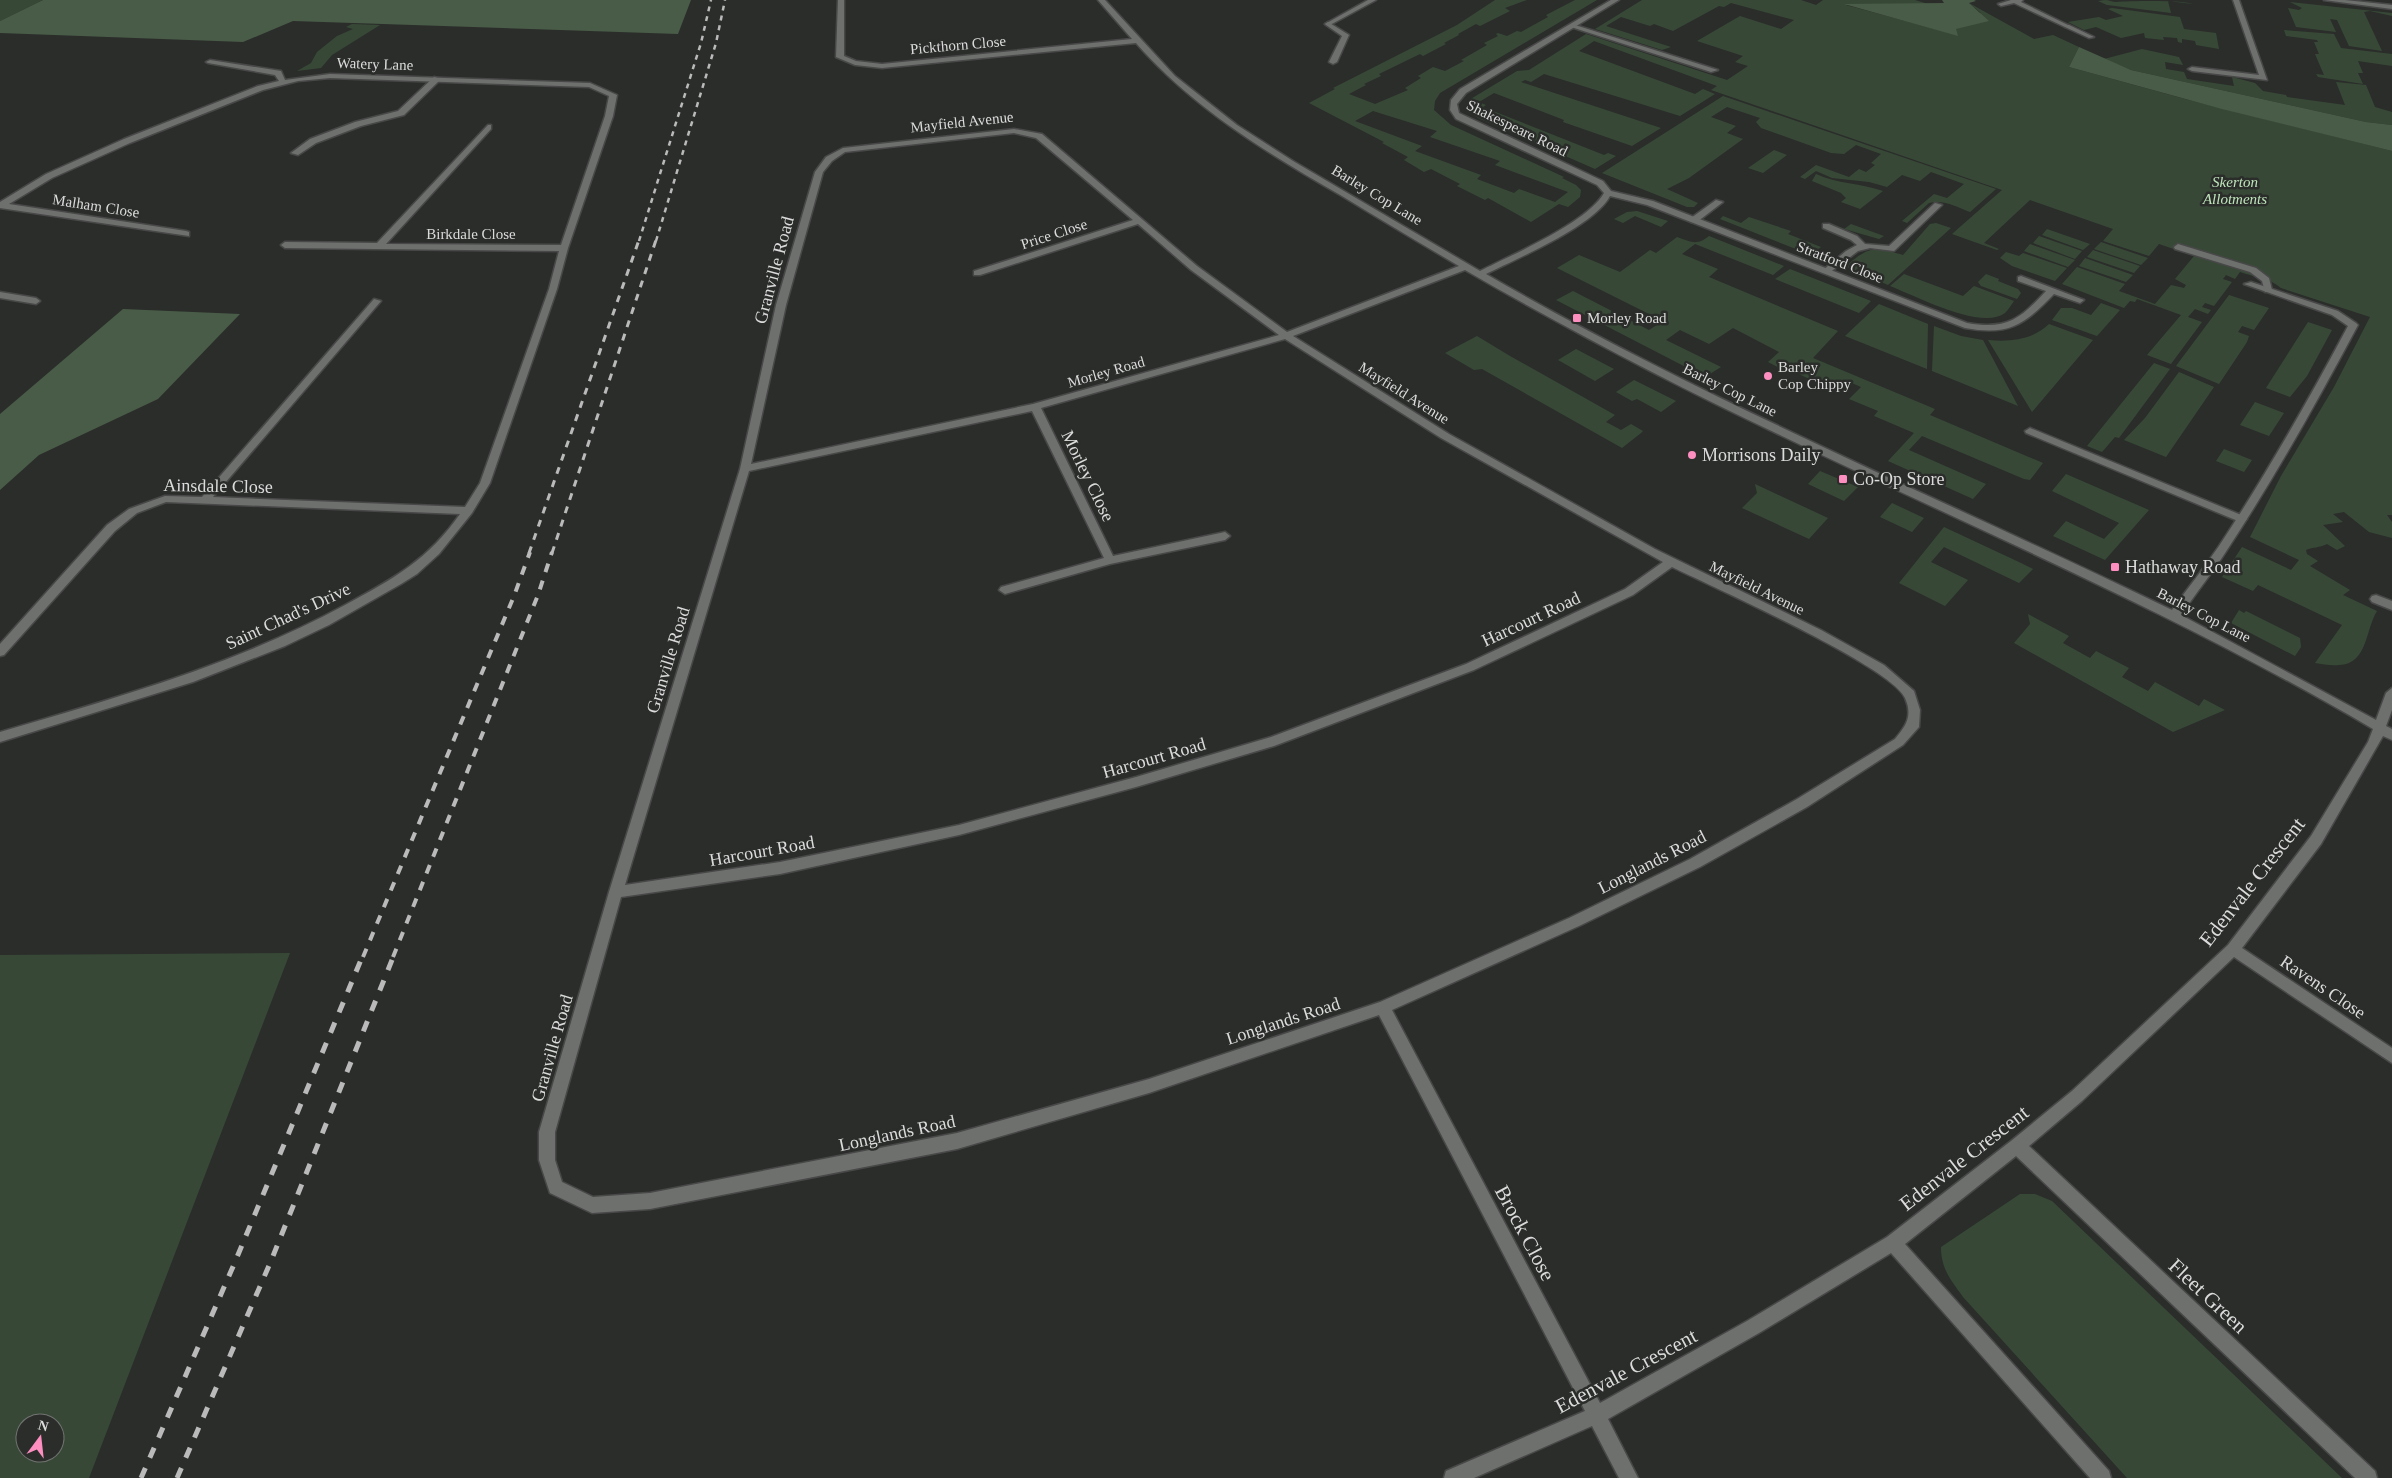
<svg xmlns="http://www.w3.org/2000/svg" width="2392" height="1478" viewBox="0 0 2392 1478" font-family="'Times New Roman',serif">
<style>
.green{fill:#374936;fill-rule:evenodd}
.forest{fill:#495c47}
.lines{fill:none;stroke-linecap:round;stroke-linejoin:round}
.service-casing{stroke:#474847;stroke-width:3}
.minor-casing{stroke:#474847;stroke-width:3}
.service{fill:#6e706e;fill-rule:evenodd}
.minor{fill:#6e706e;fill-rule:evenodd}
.rail-far3{stroke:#b9bab9;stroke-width:2.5;stroke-dasharray:5 5;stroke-linecap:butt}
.rail-far2{stroke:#b9bab9;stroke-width:3;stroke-dasharray:7 7;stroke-linecap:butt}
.rail-far1{stroke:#b9bab9;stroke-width:4;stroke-dasharray:9 9;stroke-linecap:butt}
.rail{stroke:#b9bab9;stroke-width:5;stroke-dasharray:11 11;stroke-linecap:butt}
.poi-dot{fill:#fd8ec0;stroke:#2b2d2b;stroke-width:2}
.labels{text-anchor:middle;stroke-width:5;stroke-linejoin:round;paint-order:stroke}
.far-street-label{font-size:15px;fill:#dadbda;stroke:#2b2d2b}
.far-park-label{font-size:15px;font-style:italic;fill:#bee5ba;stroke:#2b2d2b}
.far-poi-label{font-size:15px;fill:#dadbda;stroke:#2b2d2b;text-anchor:start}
.street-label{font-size:18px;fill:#dadbda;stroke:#2b2d2b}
.poi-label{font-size:18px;fill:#dadbda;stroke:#2b2d2b;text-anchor:start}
.near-street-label{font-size:21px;fill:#dadbda;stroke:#2b2d2b}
</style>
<rect width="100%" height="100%" fill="#2b2d2b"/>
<!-- green -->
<g class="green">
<polygon points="0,0 43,0 0,21"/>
<path d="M 1495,0 L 1527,0 L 1505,8 L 1510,11 L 1480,26 L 1476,24 L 1458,34 L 1459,35 L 1444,43 L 1446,44 L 1423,56 L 1420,54 L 1379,74 L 1381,76 L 1364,84 L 1366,85 L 1349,94 L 1375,104 L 1408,90 L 1405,88 L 1421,78 L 1418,76 L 1433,67 L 1445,71 L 1464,61 L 1461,60 L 1487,45 L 1484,43 L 1498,36 L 1496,34 L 1498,33 L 1507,36 L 1517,31 L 1521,32 L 1548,17 L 1546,15 L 1575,0 L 1597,0 L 1440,93 L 1435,101 L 1434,110 L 1451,125 L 1564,177 L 1562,178 L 1576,185 L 1581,190 L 1580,197 L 1568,207 L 1559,204 L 1531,222 L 1488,198 L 1485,200 L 1457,186 L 1460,184 L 1431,169 L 1424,172 L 1404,160 L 1408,157 L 1382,143 L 1384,142 L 1309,103 L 1335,89 L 1333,88 L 1457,25 ZM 1373,111 L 1437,131 L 1430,137 L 1500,161 L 1495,165 L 1568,192 L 1555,202 L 1519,189 L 1514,193 L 1477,179 L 1481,175 L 1415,151 L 1422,146 L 1355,121 Z"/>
<path d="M 1642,0 L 1801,0 L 1816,5 L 1823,0 L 1915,0 L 1928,4 L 1846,5 L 1957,35 L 1955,29 L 1981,13 L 1969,3 L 2034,39 L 2053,35 L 2079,47 L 2069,67 L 2185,99 L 2392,151 L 2392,515 L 2387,515 L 2392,522 L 2392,538 L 2369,532 L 2344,512 L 2333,514 L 2343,522 L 2323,525 L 2345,546 L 2337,550 L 2327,544 C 2319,548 2313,547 2306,550 L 2307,554 L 2318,561 L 2310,566 L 2350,590 L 2343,595 L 2377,611 C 2365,630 2368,664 2339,665 C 2331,666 2323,664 2315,663 L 2342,625 L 2258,585 L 2253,591 L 2222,577 L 2242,547 L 2291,570 L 2299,560 L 2250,537 L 2281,476 L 2334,387 L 2370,317 L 2281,288 C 2270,278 2254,277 2240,272 L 2235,279 L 2226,275 L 2223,279 L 2232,282 L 2214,306 L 2205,303 L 2202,307 L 2211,310 L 2208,314 L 2195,309 L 2188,317 L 2202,322 L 2171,364 L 2147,355 L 2181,315 L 2137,299 L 2135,302 L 2130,301 L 2124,308 L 2062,284 L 2077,267 L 2125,284 L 2119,291 L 2155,304 L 2171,285 L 2184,288 L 2186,285 L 2175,279 L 2194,256 L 2159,244 L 2149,256 L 2103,241 L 2113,229 L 2030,200 L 1984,243 L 1999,249 L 1997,250 L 1952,234 L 2002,190 L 1711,90 L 1717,86 L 1594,41 L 1579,51 L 1695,94 L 1703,89 L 1715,94 L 1680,116 L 1544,74 L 1531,82 L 1525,80 L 1521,82 L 1661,128 L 1632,146 L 1563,122 L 1564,120 L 1494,93 L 1479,102 L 1486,105 L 1483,107 L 1604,155 L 1608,153 L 1616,156 L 1595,169 L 1478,118 L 1467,110 L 1466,106 L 1469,100 L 1517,71 L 1529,70 L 1586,34 L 1727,80 L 1748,66 L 1735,62 L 1743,56 L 1697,41 L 1740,16 L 1781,29 L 1794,20 L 1731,3 L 1724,7 L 1719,6 L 1673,31 L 1654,24 L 1650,26 L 1621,17 L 1606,26 L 1671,47 L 1662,50 L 1595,29 Z"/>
<path d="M 2105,0 C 2109,0 2112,2 2116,2 C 2134,1 2180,0 2193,4 L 2168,1 L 2171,13 L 2107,5 L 2098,1 Z"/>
<polygon points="2290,2 2392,13 2392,16 2370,11 2364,12 2382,51 2349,46 2337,20 2330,19 2336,32 2296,27 2288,8 2299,10 2302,8"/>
<polygon points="2112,8 2180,17 2184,29 2216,33 2219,49 2196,45 2195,41 2182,39 2182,43 2178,42 2177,38 2163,37 2164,40 2145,38 2144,33 2121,38 2096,27 2084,30 2068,22 2099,17 2106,20 2123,16 2108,9"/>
<polygon points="352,24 380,25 332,55 321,68 297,71 311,63 317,52 337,36 353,29 346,27"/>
<polygon points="2284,30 2334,34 2341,48 2392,54 2392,66 2358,61 2363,73 2358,73 2363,84 2318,77 2316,74 2324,75 2315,54 2319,54 2314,42 2318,42 2317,40 2286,36"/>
<polygon points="2142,49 2179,57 2183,65 2165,62 2166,69 2184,72 2187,79 2234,86 2232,77 2255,83 2263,91 2286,95 2287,97 2345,105 2336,82 2366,85 2375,107 2392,112 2392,125 2366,122 2131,70 2104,59"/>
<path d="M 1723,96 L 1996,189 L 1970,212 C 1957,207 1943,199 1929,203 L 1907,223 L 1902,221 L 1934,194 L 1947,198 L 1964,184 L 1931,172 L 1920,181 L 1902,175 L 1887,187 L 1869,182 L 1832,178 L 1816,171 L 1805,179 L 1800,177 L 1816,165 L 1849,177 L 1859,169 L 1866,172 L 1875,165 L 1871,163 L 1881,154 L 1856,145 L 1844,154 L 1831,153 L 1761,128 L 1756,122 L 1760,118 L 1727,107 L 1711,117 L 1736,126 L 1727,133 L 1743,139 L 1689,178 L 1667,189 L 1698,203 L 1694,207 L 1687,207 L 1602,173 Z"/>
<polygon points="1774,150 1787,155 1763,173 1748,168"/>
<path d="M 1816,174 C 1837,184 1861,183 1883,191 L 1860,209 L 1841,202 L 1846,198 L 1841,193 L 1812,181 Z"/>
<polygon points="1637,211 1668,221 1661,227 1635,216 1623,223 1614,219 1627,212"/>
<polygon points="1723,216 1741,223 1749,217 1791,231 1788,234 1821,247 1811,255 1720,219"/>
<path d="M 1936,223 L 1951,228 L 1888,285 L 1847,267 L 1847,265 C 1870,246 1874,246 1903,255 L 1930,224 Z"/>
<polygon points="1851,224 1884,236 1879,239 1844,229"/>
<polygon points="2047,229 2090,244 2083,250 2042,235"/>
<path d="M 1709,236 L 1784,266 L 1773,275 L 1695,244 L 1682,254 L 1718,269 L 1709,277 L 1838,331 L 1813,358 L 1935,409 L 1930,415 L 2043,463 L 2030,480 L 2024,479 L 1922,436 L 1909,450 L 1986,484 L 1973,499 L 1888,461 L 1914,433 L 1874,416 L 1878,411 L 1849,399 L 1861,387 L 1845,380 L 1830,392 L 1815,386 L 1818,383 L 1788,369 L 1785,371 L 1768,362 L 1779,352 L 1733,328 L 1709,344 L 1680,330 L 1666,340 L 1721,367 L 1705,377 L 1556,300 L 1573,291 L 1649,330 L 1663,321 L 1557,268 L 1579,255 L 1620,272 L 1650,250 L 1656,253 L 1677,237 C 1691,242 1697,246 1709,236 Z"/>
<polygon points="2039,236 2082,251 2075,259 2033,243"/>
<polygon points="2101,242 2148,258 2141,265 2094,249"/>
<polygon points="2030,244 2075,260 2068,267 2024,251"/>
<polygon points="2093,250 2140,266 2134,273 2087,257"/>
<polygon points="2006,252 2019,256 2023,253 2067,268 2055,281 2012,266 2000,258"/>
<polygon points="2085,258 2133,275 2126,282 2079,266"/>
<polygon points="1790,269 1871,301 1859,313 1775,279"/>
<path d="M 1904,274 L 1963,296 L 1974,286 L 2014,301 C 2011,305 2008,310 2005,313 C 1981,331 1914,295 1890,286 Z"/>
<polygon points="1986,274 1999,279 1998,281 2018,289 2021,293 2017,299 1981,286 1978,282"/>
<polygon points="2229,295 2269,308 2254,330 2242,326 2238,332 2249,336 2247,342 2219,384 2176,366"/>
<polygon points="2101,303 2120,310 2097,336 2052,320 2061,308 2072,308 2091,315"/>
<polygon points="1879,304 1928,324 1927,369 1845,336"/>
<polygon points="2308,322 2332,330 2307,376 2290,397 2266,388"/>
<path d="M 2049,324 L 2093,340 L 2032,412 L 1988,340 C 2011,342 2032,340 2049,324 Z"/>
<polygon points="1934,326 1961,336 1983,340 2018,406 1932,371"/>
<polygon points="1477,336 1510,356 1615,415 1606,422 1621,430 1631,424 1643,431 1641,433 1622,448 1482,369 1474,370 1445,353"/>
<polygon points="1576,349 1614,369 1595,381 1558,360"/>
<polygon points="2154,363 2170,369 2119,438 2115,437 2102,452 2087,446"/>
<polygon points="2179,372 2214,387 2166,457 2124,440 2145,418"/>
<polygon points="1634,380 1676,401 1661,412 1637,399 1632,401 1616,392"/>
<polygon points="2255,402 2284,413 2269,436 2240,425"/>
<polygon points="2224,449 2252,460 2244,472 2216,461"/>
<polygon points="1820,471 1858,487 1844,501 1808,484"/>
<polygon points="2066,474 2149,510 2105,560 2053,536 2066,521 2104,539 2119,523 2052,491"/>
<polygon points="1755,484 1828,518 1809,539 1742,508 1757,493"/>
<polygon points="1892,503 1924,518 1912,532 1880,517"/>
<polygon points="1944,527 2021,563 2033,569 2019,583 1944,547 1931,562 1968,580 1945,606 1899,583"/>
<polygon points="2239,610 2244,613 2246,611 2300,638 2301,647 2295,656 2231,623"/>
<polygon points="2028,614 2069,636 2063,643 2090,658 2096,651 2129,668 2122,677 2148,691 2155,682 2199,706 2204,699 2225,710 2173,732 2014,643 2030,624"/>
<path d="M 290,953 L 89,1478 L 0,1478 L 0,955 ZM 25,1423 L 55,1423 L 55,1453 L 25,1453 Z"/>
<path d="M 2020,1194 L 2035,1194 L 2052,1201 L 2342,1478 L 2127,1478 L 1963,1297 C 1951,1280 1941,1269 1941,1247 Z"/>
</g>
<!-- forest -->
<g class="forest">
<polygon points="43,0 691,0 678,34 293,21 243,42 0,33 0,21"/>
<polygon points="1942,0 1974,0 1976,1 1969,3 1989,21 1956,29 1958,36 1844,4 1944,3"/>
<polygon points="2079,47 2131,70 2366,122 2392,125 2392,151 2222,109 2069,67"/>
<polygon points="123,309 240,314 158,399 39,455 0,490 0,414"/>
</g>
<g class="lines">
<defs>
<g id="service">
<polygon points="1328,22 1349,35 1337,62 1333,64 1329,62 1342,36 1326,25 1325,24"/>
<polygon points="1571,25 1575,25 1718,70 1711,72 1571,27"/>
<polygon points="2065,25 2069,25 2094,37 2089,38 2065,27"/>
<polygon points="434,77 441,79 404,115 361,126 316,143 298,155 291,153 310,139 355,122 398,111"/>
<polygon points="1716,200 1723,202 1697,222 1691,222 1691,218"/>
<polygon points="1935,203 1942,205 1894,251 1870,248 1858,251 1829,273 1822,271 1846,251 1857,245 1851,240 1823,228 1823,224 1829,224 1857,236 1865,244 1889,246"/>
<polygon points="2178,244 2256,268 2269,278 2272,290 2265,292 2262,281 2250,272 2175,249 2174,247"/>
<polygon points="2030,428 2246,517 2247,519 2242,523 2238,521 2026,433 2025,431"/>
<polygon points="2376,595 2392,601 2392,610 2372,602 2370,599 2372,596"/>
</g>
<g id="minor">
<path d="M 838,0 L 844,0 L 844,56 L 856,61 L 882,64 L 1132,39 L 1098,0 L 1105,0 L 1175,76 L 1237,125 L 1293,161 L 1480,271 C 1511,255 1587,223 1604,193 L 1597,185 L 1456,119 L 1450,110 L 1451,100 L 1460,89 L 1611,0 L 1619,0 L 1466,93 L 1457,104 L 1459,113 L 1603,181 L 1611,191 L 1653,201 L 1967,323 C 2007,330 2020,319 2046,291 L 2018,281 L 2018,277 L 2021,276 L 2084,300 L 2080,303 L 2054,294 C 2024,325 2009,336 1965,328 L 1647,205 L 1610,196 C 1594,226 1518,258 1486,274 C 1707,402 1943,499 2172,610 C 2187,589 2204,568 2219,546 C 2266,475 2308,401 2348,326 L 2332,315 L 2244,284 L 2251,282 L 2338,311 L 2356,323 L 2358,325 C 2317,402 2275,477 2227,550 C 2213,572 2196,593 2181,615 L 2376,720 L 2386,693 L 2392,688 L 2392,710 L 2386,726 L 2392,729 L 2392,740 L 2383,736 L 2321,844 L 2242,948 L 2392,1048 L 2392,1063 L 2234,957 L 2082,1101 L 2029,1146 L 2375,1471 L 2377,1478 L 2355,1478 L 2016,1156 L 1905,1244 L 2109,1471 L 2111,1478 L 2090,1478 L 1891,1253 L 1759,1333 L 1608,1419 L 1638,1478 L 1619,1478 L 1592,1426 L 1474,1478 L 1444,1478 L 1446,1471 L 1585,1411 L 1379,1015 L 1149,1093 L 957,1149 L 650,1209 L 592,1213 L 550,1193 L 539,1160 L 539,1132 L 609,892 L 740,469 L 776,305 L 815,172 L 826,157 L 843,148 L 1014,129 L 1042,134 L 1197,266 L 1287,332 L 1459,266 C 1420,243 1381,220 1342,196 C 1267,153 1193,108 1136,43 L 882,68 L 855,65 L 836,57 ZM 1014,133 L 1036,138 L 1133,220 L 974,271 L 974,275 L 980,275 L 1138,224 L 1191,270 L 1279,335 L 1033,404 L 751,464 L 786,305 L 823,172 L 832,161 L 845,152 ZM 1465,270 C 1567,329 1674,385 1782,436 C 1980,531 2183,617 2373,729 L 2368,742 L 2311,836 L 2228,945 L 2072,1091 L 2011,1141 L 1887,1237 L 1747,1321 L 1600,1403 L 1392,1010 L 1579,926 L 1700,867 L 1807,807 L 1903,745 L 1919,727 L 1920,710 L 1914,691 L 1884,665 L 1821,630 L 1655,549 L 1449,434 L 1293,336 ZM 1285,339 L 1441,438 L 1663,562 L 1625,589 L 1466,664 L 1271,737 L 1136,777 L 959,825 L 780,862 L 625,885 L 749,471 L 1032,411 L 1104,558 L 1001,587 L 999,590 L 1005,594 L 1110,564 L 1225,540 L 1230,536 L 1225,532 L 1113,556 L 1041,408 ZM 1672,567 C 1711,586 1892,667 1905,698 C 1913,716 1906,726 1895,739 L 1797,799 L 1690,859 L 1569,918 L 1380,1002 L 1149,1079 L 957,1133 L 650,1193 L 593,1197 L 562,1182 L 555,1160 L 555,1132 L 621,897 L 780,874 L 959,835 L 1136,787 L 1274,746 L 1474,670 L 1633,595 Z"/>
<polygon points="1368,0 1376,0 1330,25 1325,24"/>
<polygon points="2011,0 2023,0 2021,2 2070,26 2065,27 2014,3 2001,6 1998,4"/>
<polygon points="2233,0 2239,0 2267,80 2192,71 2188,69 2192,67 2259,75"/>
<polygon points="2324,0 2345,0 2392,5 2392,9"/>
<path d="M 210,60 L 281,71 L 285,80 L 330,74 L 590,83 L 617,95 L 613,116 L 568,248 L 557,289 L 490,483 L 472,513 L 439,554 L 417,574 L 401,584 L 329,625 L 285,646 L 193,682 L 0,742 L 0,732 C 118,697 237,664 345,605 C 393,579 428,560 460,514 L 166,502 L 137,513 L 115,531 L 4,655 L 0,656 L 0,644 L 107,525 L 129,509 L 165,496 L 202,497 L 374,299 L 381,301 L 213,497 L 465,507 L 480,483 L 549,289 L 559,251 L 285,248 L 281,245 L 285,242 L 377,243 L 488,125 L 491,125 L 491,129 L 386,244 L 561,245 L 605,116 L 609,96 L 589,87 L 330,78 L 298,81 L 263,90 L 130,143 L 52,178 L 9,204 L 186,231 L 189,232 L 189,236 L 0,208 L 0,202 L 46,174 L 124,139 L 258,86 L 279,81 L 275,75 L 208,63 L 206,62 Z"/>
<polygon points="0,292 36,298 40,301 36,304 0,298"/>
</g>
</defs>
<!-- service casing -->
<use href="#service" class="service-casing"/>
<!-- minor casing -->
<use href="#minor" class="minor-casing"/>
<!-- service -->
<use href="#service" class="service"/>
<!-- minor -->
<use href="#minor" class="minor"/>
<!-- rail-far3 -->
<g class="rail-far3">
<polyline points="639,241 701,43 711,0"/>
<polyline points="656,241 716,43 725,0"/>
</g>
<!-- rail-far2 -->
<g class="rail-far2">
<polyline points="529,553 639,240"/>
<polyline points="552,553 656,240"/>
</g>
<!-- rail-far1 -->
<g class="rail-far1">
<polyline points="363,957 514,596 530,552"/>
<polyline points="393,957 538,595 552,552"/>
</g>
<!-- rail -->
<g class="rail">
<polyline points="141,1478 235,1262 363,955"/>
<polyline points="177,1478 271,1261 394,955"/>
</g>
</g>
<!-- markers -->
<g class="poi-dot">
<rect x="1572" y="313" width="10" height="10" rx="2.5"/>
<circle cx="1768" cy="376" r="5"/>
<circle cx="1692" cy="455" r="5"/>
<rect x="1838" y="474" width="10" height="10" rx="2.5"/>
<rect x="2110" y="562" width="10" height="10" rx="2.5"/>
</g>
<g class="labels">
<!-- far-street labels -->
<g class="far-street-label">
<text transform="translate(958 45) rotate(-5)" y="5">Pickthorn Close</text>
<text transform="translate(375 64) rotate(2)" y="5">Watery Lane</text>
<text transform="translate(962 122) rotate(-6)" y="5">Mayfield Avenue</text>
<text transform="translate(1517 128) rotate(26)" y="5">Shakespeare Road</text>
<text transform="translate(1377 195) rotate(31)" y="5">Barley Cop Lane</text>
<text transform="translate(96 206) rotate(9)" y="5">Malham Close</text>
<text x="471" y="239">Birkdale Close</text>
<text transform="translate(1054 234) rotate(-18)" y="5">Price Close</text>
<text transform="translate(1840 262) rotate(21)" y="5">Stratford Close</text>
<text transform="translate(1106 372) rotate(-16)" y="5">Morley Road</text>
<text transform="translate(1730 390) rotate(26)" y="5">Barley Cop Lane</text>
<text transform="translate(1404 393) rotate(32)" y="5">Mayfield Avenue</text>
<text transform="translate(1757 588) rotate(26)" y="5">Mayfield Avenue</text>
<text transform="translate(2204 615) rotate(27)" y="5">Barley Cop Lane</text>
</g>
<!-- far-park labels -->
<g class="far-park-label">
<text x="2235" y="187">Skerton<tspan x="2235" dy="17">Allotments</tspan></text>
</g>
<!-- far-poi labels -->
<g class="far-poi-label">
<text x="1587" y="323">Morley Road</text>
<text x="1778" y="372">Barley<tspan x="1778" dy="17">Cop Chippy</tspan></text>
</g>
<!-- street labels -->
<g class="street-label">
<text transform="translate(774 270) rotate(-75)" y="6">Granville Road</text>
<text transform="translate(1088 476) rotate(64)" y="6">Morley Close</text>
<text transform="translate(218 486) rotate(1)" y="6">Ainsdale Close</text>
<text transform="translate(288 616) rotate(-25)" y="6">Saint Chad's Drive</text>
<text transform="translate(1531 619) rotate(-25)" y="6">Harcourt Road</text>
<text transform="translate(668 660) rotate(-73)" y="6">Granville Road</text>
<text transform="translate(1154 758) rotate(-16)" y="6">Harcourt Road</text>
<text transform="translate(762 851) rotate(-10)" y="6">Harcourt Road</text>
<text transform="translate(1652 862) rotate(-27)" y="6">Longlands Road</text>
<text transform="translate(2323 987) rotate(34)" y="6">Ravens Close</text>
<text transform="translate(1283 1021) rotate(-18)" y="6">Longlands Road</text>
<text transform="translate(552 1048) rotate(-74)" y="6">Granville Road</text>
<text transform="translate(897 1133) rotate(-12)" y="6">Longlands Road</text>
</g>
<!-- poi labels -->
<g class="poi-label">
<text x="1702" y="461">Morrisons Daily</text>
<text x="1853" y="485">Co-Op Store</text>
<text x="2125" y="573">Hathaway Road</text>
</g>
<!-- near-street labels -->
<g class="near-street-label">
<text transform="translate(2252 882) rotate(-52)" y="7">Edenvale Crescent</text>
<text transform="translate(1964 1158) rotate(-38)" y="7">Edenvale Crescent</text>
<text transform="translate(1525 1233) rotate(62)" y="7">Brock Close</text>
<text transform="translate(2208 1296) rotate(43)" y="7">Fleet Green</text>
<text transform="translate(1626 1371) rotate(-28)" y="7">Edenvale Crescent</text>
</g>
</g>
<!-- north arrow -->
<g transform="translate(40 1438) rotate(15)"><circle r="24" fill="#2b2d2b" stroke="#717371"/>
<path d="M0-4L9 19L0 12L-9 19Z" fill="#fd8ec0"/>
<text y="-8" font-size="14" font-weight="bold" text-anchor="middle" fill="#dadbda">N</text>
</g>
</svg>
